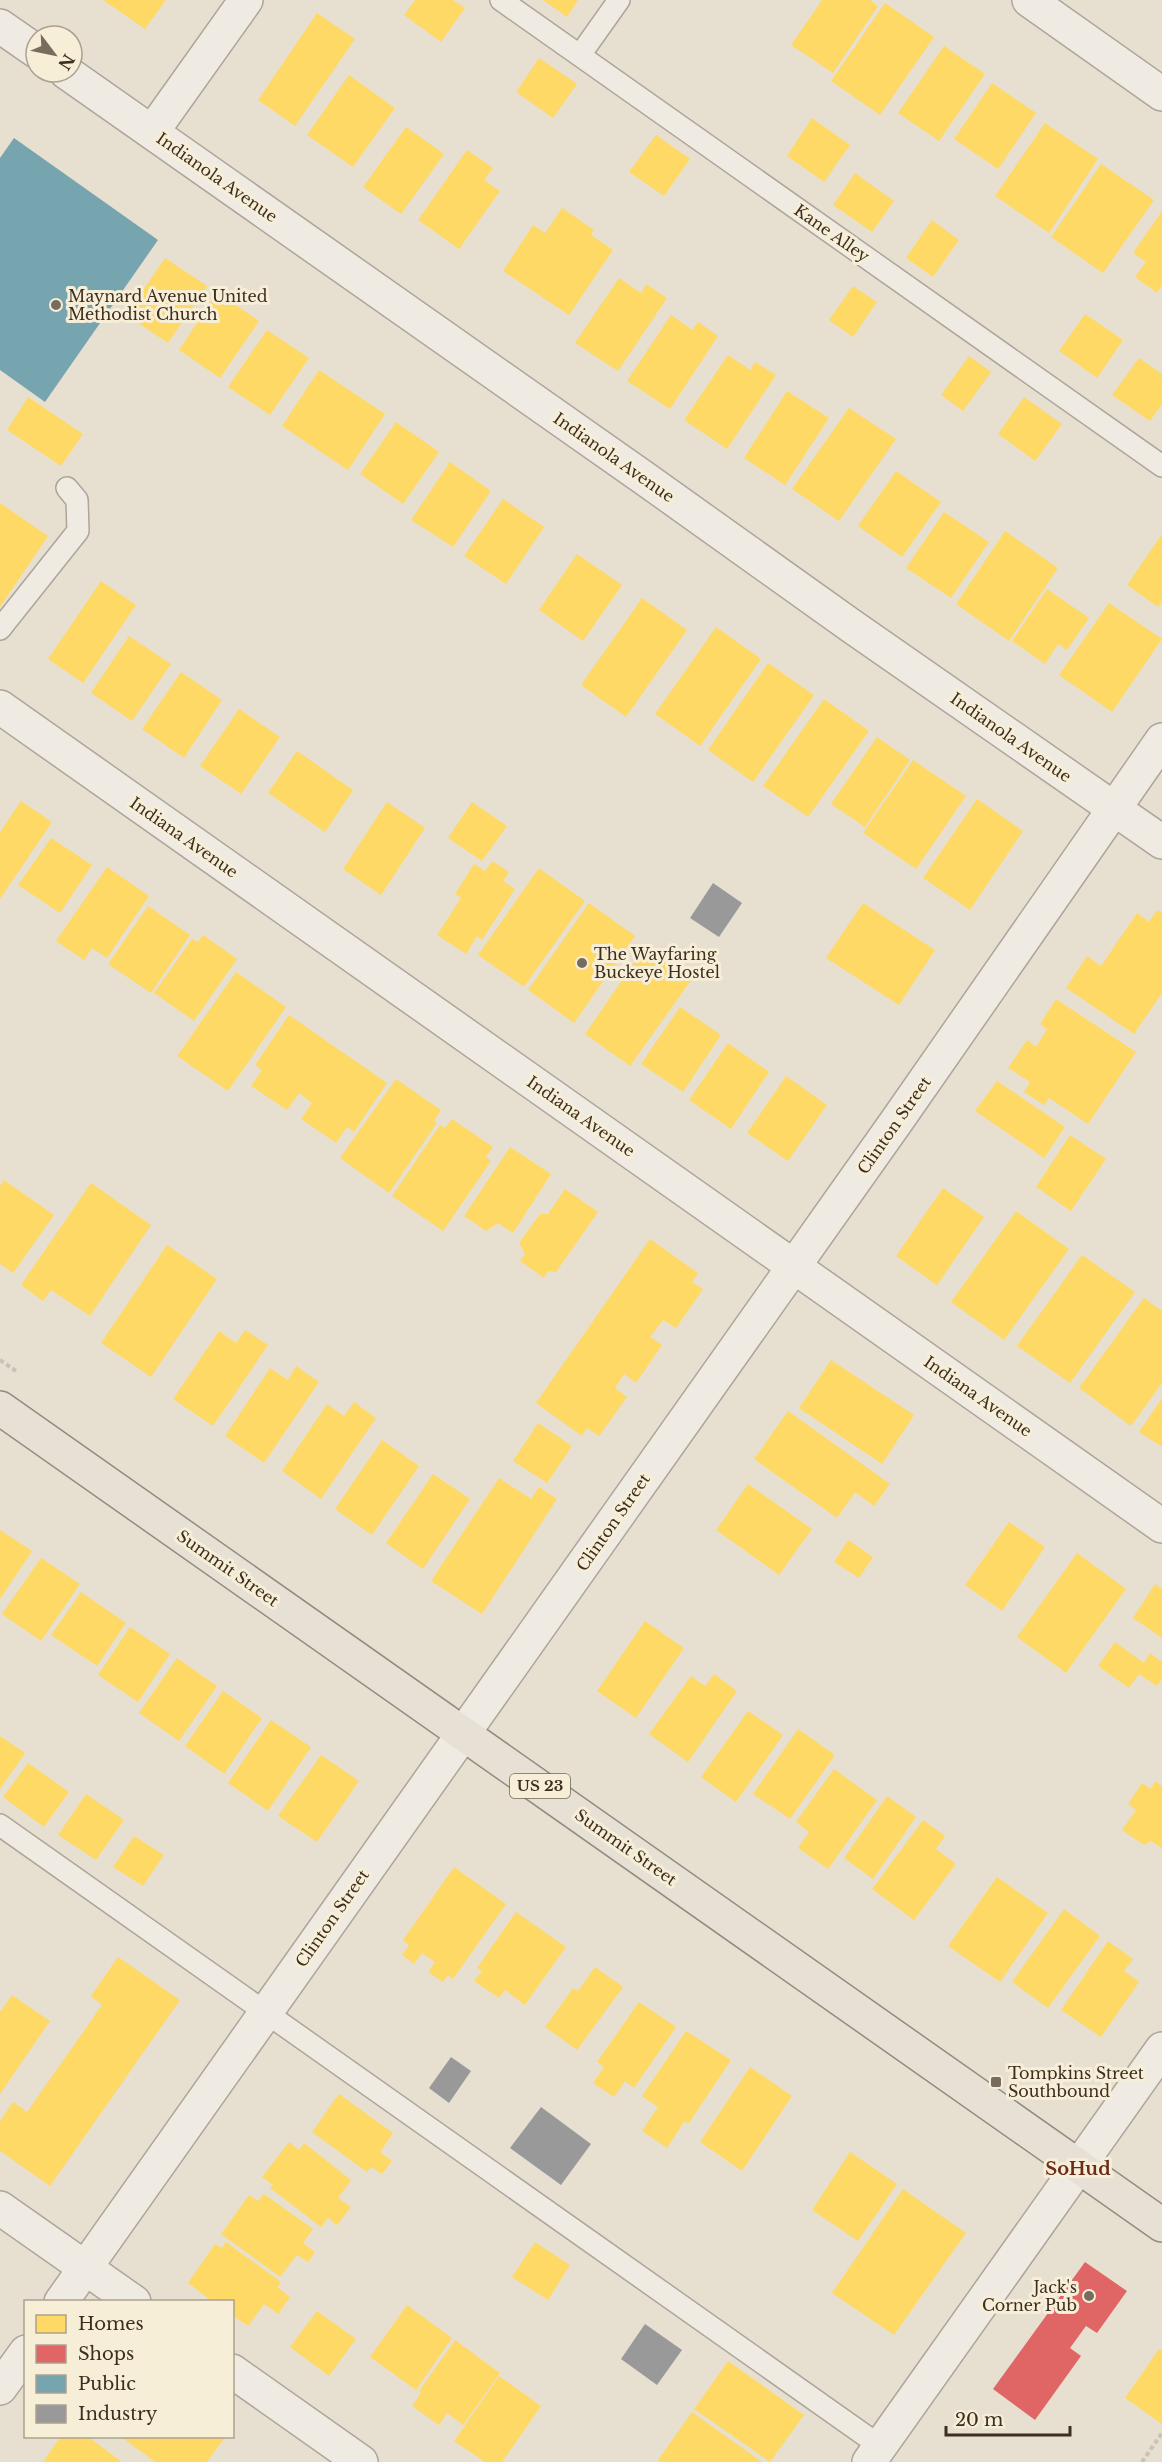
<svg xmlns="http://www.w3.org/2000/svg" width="1162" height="2462" viewBox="0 0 1162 2462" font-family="'Libre Baskerville',serif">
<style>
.homes{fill:#ffd966}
.shops{fill:#e06666}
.public{fill:#76a5af}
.industry{fill:#999}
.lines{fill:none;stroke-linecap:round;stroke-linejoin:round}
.service-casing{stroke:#ada599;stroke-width:24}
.minor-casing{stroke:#ada599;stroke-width:36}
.tertiary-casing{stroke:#ada599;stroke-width:36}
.primary-casing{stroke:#928b80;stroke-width:36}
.path{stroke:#c8c2b9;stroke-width:4;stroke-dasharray:4.5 3;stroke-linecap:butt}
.service{stroke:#efebe3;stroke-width:21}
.minor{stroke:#efebe3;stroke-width:33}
.tertiary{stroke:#efebe3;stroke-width:33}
.primary{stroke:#e6e1d4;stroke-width:33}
.poi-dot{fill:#786c5e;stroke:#f7eed8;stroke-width:2}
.labels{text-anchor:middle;stroke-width:6;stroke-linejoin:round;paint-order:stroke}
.shield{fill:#f7eed8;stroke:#756857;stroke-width:1.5}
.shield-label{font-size:15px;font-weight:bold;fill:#3d2e20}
.street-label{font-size:16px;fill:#3d2e20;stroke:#f7eed8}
.poi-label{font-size:16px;fill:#3d2e20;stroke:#f7eed8;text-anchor:start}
.neighbourhood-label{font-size:18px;font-weight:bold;fill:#6b2e1e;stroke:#f7eed8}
</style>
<rect width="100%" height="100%" fill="#e7e0d1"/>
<!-- homes -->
<g class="homes">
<polygon points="103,0 166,0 145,29"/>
<polygon points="415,0 453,0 465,8 441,42 404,15"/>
<polygon points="543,0 578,0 567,17"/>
<polygon points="822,0 870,0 878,6 833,73 791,45"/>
<polygon points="885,3 934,37 880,115 831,81"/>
<polygon points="317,13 355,39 295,126 258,100"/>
<polygon points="944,46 985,74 939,141 898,113"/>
<polygon points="539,58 577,84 553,118 516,92"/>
<polygon points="349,75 395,108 353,167 307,135"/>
<polygon points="992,83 1036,113 998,169 954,139"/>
<polygon points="812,118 850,145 824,182 787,156"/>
<polygon points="1045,123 1098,159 1049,233 995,196"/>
<polygon points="406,127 444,154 401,214 363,187"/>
<polygon points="656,135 690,159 664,196 629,172"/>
<polygon points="467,150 493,168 484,180 500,191 459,249 418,220"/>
<polygon points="1101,164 1154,200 1103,273 1051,237"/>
<polygon points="855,173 894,201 872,232 833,205"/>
<polygon points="562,208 594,230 591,235 613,250 569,315 503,271 533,225 545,233"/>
<polygon points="1162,211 1162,285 1157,293 1135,277 1146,262 1133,253"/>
<polygon points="932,220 959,240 933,277 906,258"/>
<polygon points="165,258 207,286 168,343 126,315"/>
<polygon points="619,278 641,293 646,284 667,298 618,371 575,343"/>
<polygon points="853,286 877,302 853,337 829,320"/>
<polygon points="217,292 259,321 220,378 179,350"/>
<polygon points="1085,314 1123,340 1097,378 1059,351"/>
<polygon points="671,315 692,330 698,322 718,336 670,409 627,381"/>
<polygon points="267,330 309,358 270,415 228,387"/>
<polygon points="728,355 750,370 755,362 776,375 727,449 684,420"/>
<polygon points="969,356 991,372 963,411 941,395"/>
<polygon points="1139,358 1162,374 1162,404 1150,421 1112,395"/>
<polygon points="319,370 385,414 348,470 282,426"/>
<polygon points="787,391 829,418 785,485 744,458"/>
<polygon points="28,397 83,434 61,466 7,430"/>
<polygon points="1024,397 1062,424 1035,461 998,434"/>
<polygon points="849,408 896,439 839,521 792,489"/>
<polygon points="396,422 439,452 403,504 360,474"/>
<polygon points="450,462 491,491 453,547 411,520"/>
<polygon points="896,471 941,502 902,557 858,526"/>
<polygon points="503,499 544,527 506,584 464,556"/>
<polygon points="0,503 48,536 0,607"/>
<polygon points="944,512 989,542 951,598 906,568"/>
<polygon points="1005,531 1058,568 1009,641 956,604"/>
<polygon points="1162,534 1162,601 1158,607 1127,585"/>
<polygon points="577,554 622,585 583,641 539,610"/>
<polygon points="101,581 136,605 83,683 48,659"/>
<polygon points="1047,589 1089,618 1067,650 1058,644 1045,664 1012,641"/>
<polygon points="642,598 687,630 626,717 581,685"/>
<polygon points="1109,603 1162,639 1112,712 1059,675"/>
<polygon points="716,627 761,659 700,746 655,714"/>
<polygon points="129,636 171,664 132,721 91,693"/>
<polygon points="768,663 814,695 753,782 708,750"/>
<polygon points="181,672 222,700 184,758 142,729"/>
<polygon points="824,699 869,731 808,817 763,786"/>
<polygon points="239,709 280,737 241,794 200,766"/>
<polygon points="877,737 910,760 865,827 831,804"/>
<polygon points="297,751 353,790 325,832 268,793"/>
<polygon points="913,760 966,796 916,869 863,833"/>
<polygon points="977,799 1023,831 970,910 923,878"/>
<polygon points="21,801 52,822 0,899 0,832"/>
<polygon points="387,802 425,828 381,895 343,869"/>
<polygon points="472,802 507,826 482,861 448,838"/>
<polygon points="51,838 92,865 60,913 18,885"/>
<polygon points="492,861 509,872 503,881 515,889 482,940 477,936 466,954 437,935 461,898 455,894 474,864 485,871"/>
<polygon points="107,867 149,896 107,958 92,948 84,960 56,941"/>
<polygon points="539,868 585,901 524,987 478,955"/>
<polygon points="589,903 635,936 574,1023 528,990"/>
<polygon points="863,903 935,950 899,1005 826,958"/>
<polygon points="148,906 190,935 151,993 108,964"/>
<polygon points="1157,910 1162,913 1162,993 1134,1034 1066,988 1087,956 1101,966 1137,913 1149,922"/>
<polygon points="203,935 237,959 194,1021 154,993 192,939 198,942"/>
<polygon points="645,947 692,979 630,1066 585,1034"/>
<polygon points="236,972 286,1007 228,1091 177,1056"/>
<polygon points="1056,999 1136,1052 1088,1124 1049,1098 1044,1105 1024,1092 1030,1082 1008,1068 1027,1040 1036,1047 1047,1029 1040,1024"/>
<polygon points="680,1007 721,1035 683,1092 641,1064"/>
<polygon points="289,1015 387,1083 354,1132 347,1127 336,1143 301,1119 312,1103 299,1093 287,1110 251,1086 262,1070 255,1065"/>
<polygon points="728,1043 769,1072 731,1129 689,1100"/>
<polygon points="786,1076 827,1105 788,1161 747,1133"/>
<polygon points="396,1079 441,1110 434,1121 437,1123 389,1193 340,1158"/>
<polygon points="997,1081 1065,1127 1044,1158 975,1111"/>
<polygon points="452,1119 493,1147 486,1157 491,1161 443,1231 392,1196 440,1125 445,1128"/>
<polygon points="1070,1135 1106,1159 1071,1211 1036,1187"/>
<polygon points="510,1147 551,1174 513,1233 498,1223 486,1231 464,1216"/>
<polygon points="4,1180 54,1215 13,1273 0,1264 0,1186"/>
<polygon points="91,1183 151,1225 90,1316 51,1290 43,1301 21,1285"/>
<polygon points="943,1188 984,1217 937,1285 896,1256"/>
<polygon points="565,1189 598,1212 556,1272 548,1271 544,1278 520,1261 525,1254 519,1243 540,1214 548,1214"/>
<polygon points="1016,1211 1069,1249 1004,1340 951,1302"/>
<polygon points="650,1239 698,1273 692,1282 703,1289 676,1328 663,1320 650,1337 662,1345 636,1383 624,1374 615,1388 627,1397 599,1436 587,1428 582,1436 536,1403"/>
<polygon points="167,1245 217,1279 151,1377 101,1343"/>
<polygon points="1082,1255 1135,1292 1070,1383 1017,1346"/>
<polygon points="1144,1298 1162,1311 1162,1383 1131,1426 1079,1388"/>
<polygon points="245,1330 268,1345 213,1426 173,1399 219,1331 236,1343"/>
<polygon points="831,1360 914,1415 882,1464 799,1408"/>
<polygon points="296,1366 319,1382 264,1463 225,1436 270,1368 288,1380"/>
<polygon points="1162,1398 1162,1447 1139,1432"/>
<polygon points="354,1402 376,1418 321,1499 282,1471 327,1404 344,1416"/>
<polygon points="788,1411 890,1484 874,1506 855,1492 837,1518 754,1459"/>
<polygon points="538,1423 572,1446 547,1483 513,1461"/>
<polygon points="382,1440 419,1466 372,1535 335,1509"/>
<polygon points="433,1474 470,1499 423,1569 386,1543"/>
<polygon points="499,1478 531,1499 539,1487 557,1499 482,1614 431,1581"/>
<polygon points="748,1484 812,1529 779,1575 716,1530"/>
<polygon points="1009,1522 1045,1547 1002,1611 965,1585"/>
<polygon points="0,1530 32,1551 0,1599"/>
<polygon points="848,1540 873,1557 859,1578 834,1562"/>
<polygon points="1077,1553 1126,1589 1066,1673 1017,1637"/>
<polygon points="41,1558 80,1584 41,1641 2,1614"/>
<polygon points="1155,1584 1162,1589 1162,1638 1133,1618"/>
<polygon points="81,1592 126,1623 97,1666 51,1635"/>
<polygon points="645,1621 684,1648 636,1718 597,1691"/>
<polygon points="130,1627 170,1654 138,1702 98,1675"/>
<polygon points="1115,1642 1144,1663 1150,1653 1162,1662 1162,1679 1157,1686 1139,1674 1129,1688 1098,1666"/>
<polygon points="177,1658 217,1686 179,1741 139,1713"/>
<polygon points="714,1674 737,1691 688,1762 649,1734 691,1676 705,1686"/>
<polygon points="223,1691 262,1718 224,1774 185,1746"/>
<polygon points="748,1711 783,1735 736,1802 701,1777"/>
<polygon points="271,1720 311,1747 268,1811 228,1783"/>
<polygon points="798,1729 835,1755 790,1819 753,1794"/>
<polygon points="0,1736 25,1753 0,1789"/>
<polygon points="321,1755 359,1781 317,1842 278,1816"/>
<polygon points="28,1763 69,1792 44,1827 3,1797"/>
<polygon points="834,1769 877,1800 828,1869 798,1848 809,1832 796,1822"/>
<polygon points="1156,1781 1162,1786 1162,1848 1151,1841 1144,1845 1122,1830 1136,1810 1128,1804 1142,1783 1150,1789"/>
<polygon points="86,1794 124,1820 96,1860 58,1835"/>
<polygon points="887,1796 916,1817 873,1879 844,1858"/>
<polygon points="923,1820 945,1836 936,1849 956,1864 914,1920 872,1889"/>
<polygon points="134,1836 164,1855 143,1886 113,1867"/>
<polygon points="454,1867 506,1904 453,1979 448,1975 443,1982 428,1972 435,1962 422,1953 414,1964 402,1955 409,1945 403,1940"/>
<polygon points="997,1877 1048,1913 1000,1982 948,1946"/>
<polygon points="1064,1909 1100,1936 1048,2008 1012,1982"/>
<polygon points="516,1912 566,1947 525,2005 505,1990 499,1998 474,1981 482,1971 477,1968"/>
<polygon points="1108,1941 1133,1959 1124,1971 1139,1982 1101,2037 1061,2010"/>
<polygon points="118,1957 180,2000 50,2186 0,2151 0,2121 13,2102 27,2112 102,2005 91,1996"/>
<polygon points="595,1967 623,1987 577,2050 545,2027 573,1988 578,1991"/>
<polygon points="12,1995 50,2021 0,2094 0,2012"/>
<polygon points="639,2002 676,2027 634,2088 625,2081 614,2097 593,2083 604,2067 597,2062"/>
<polygon points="686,2031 731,2060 689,2123 684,2122 667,2148 642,2131 658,2107 642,2096"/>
<polygon points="750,2067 792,2096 742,2171 700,2142"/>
<polygon points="339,2094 393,2133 380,2152 392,2161 382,2174 371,2167 367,2172 312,2132"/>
<polygon points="289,2142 299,2150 304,2143 351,2180 338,2198 351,2207 337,2225 328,2218 321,2227 270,2188 273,2185 262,2177"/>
<polygon points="850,2152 897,2184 858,2241 812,2210"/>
<polygon points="903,2189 966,2233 894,2335 832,2293"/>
<polygon points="264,2194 313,2229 303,2243 315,2252 308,2262 297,2255 280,2277 221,2234 249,2195 258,2201"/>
<polygon points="226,2242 281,2282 277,2287 290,2297 278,2314 264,2304 248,2326 232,2315 232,2302 213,2302 188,2283 215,2244 222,2248"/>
<polygon points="535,2242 570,2265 548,2300 512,2277"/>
<polygon points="407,2305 452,2338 416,2390 370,2357"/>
<polygon points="317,2311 356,2339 329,2376 290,2347"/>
<polygon points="455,2340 500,2373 463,2425 447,2413 439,2425 412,2406 421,2393 419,2391"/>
<polygon points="1159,2349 1162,2350 1162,2424 1125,2398"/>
<polygon points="728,2361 804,2415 770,2462 694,2409"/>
<polygon points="499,2376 541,2406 502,2462 485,2462 454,2441"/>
<polygon points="692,2412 762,2462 661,2462 658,2460"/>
<polygon points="61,2436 87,2436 122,2462 43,2462"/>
<polygon points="120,2436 226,2436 207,2462 155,2462"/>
</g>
<!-- shops -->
<polygon class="shops" points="1085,2262 1127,2291 1097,2333 1086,2326 1070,2348 1081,2356 1035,2420 993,2389"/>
<!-- public -->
<polygon class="public" points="14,138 158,240 45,402 0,370 0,158"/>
<!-- industry -->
<g class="industry">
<polygon points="713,883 742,903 719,937 690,918"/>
<polygon points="451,2057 471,2071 449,2103 429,2088"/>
<polygon points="541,2107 591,2144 561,2185 510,2148"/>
<polygon points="645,2324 682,2350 657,2385 621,2359"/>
</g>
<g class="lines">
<defs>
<g id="service">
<polyline points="501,0 1162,466"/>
<polyline points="580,55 619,0"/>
<polyline points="0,629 78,531 77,500 67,488"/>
<polyline points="0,1825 880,2446"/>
</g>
<g id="minor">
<polyline points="1029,0 1162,94"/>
<polyline points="152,132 246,0"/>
<polyline points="0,707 1162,1526"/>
<polyline points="0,2208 134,2302"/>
<polyline points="61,2302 896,1122 1162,740"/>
<polyline points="232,2371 361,2462"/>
<polyline points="0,2388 26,2352"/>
<polyline points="869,2462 1162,2049"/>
</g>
<g id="tertiary">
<polyline points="0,26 36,51"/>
<polyline points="66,72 644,478 850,625 1162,842"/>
</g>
<polyline id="primary" points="0,1408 1162,2225"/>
</defs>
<!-- service casing -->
<use href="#service" class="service-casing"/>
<!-- minor casing -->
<use href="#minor" class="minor-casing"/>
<!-- tertiary casing -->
<use href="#tertiary" class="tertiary-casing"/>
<!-- primary casing -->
<use href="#primary" class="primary-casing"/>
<!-- path -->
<g class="path">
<polyline points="0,1360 16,1371"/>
<polyline points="1142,2462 1162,2433"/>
</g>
<!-- service -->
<use href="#service" class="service"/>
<!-- minor -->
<use href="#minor" class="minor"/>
<!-- tertiary -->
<use href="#tertiary" class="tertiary"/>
<!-- primary -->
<use href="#primary" class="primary"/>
</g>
<!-- markers -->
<g class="poi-dot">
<circle cx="56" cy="305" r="6"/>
<circle cx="582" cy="963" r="6"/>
<rect x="990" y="2076" width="12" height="12" rx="3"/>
<circle cx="1089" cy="2296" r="6"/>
</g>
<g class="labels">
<!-- shield labels -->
<rect class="shield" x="510" y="1774" width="60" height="24" rx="4.5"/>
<g class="shield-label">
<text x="540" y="1791">US 23</text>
</g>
<!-- street labels -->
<g class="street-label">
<text transform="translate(217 177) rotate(35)" y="6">Indianola Avenue</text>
<text transform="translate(832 233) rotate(35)" y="6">Kane Alley</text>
<text transform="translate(614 457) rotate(35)" y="6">Indianola Avenue</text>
<text transform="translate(1011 737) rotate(35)" y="6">Indianola Avenue</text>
<text transform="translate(184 837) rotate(35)" y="6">Indiana Avenue</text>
<text transform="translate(581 1116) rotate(35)" y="6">Indiana Avenue</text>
<text transform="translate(894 1125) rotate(-55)" y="6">Clinton Street</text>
<text transform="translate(978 1396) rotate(35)" y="6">Indiana Avenue</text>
<text transform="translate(613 1522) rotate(-55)" y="6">Clinton Street</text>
<text transform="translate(228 1568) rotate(35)" y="6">Summit Street</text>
<text transform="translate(626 1847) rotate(35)" y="6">Summit Street</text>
<text transform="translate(332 1918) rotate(-55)" y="6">Clinton Street</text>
</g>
<!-- poi labels -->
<g class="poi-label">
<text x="68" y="302">Maynard Avenue United<tspan x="68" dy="18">Methodist Church</tspan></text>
<text x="594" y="960">The Wayfaring<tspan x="594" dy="18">Buckeye Hostel</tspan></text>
<text x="1008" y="2079">Tompkins Street<tspan x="1008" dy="18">Southbound</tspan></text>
<text x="1077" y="2293" text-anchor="end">Jack's<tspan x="1077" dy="18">Corner Pub</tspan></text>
</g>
<!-- neighbourhood labels -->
<g class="neighbourhood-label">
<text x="1078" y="2175">SoHud</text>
</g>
</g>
<!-- legend -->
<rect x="24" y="2300" width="210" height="138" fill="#f7eed8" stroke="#ada18e" stroke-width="1.5"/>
<rect x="36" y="2315" width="30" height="18" fill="#ffd966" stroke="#ada18e" stroke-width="1.5"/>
<text x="78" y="2330" font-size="18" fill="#3d2e20">Homes</text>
<rect x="36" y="2345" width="30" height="18" fill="#e06666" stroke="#ada18e" stroke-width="1.5"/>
<text x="78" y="2360" font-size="18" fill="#3d2e20">Shops</text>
<rect x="36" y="2375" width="30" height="18" fill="#76a5af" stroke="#ada18e" stroke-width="1.5"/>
<text x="78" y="2390" font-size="18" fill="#3d2e20">Public</text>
<rect x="36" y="2405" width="30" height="18" fill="#999999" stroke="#ada18e" stroke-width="1.5"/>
<text x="78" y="2420" font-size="18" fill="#3d2e20">Industry</text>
<!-- north arrow -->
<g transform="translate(54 54) rotate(122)"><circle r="28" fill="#f7eed8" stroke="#ada18e" stroke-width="1.5"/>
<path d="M0-4.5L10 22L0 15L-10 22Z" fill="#786c5e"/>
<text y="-9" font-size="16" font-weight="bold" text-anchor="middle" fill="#3d2e20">N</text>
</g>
<!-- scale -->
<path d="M946 2426v9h124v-9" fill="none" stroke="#3d2e20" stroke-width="3"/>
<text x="955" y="2426" font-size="18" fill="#3d2e20" stroke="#f7eed8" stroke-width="4.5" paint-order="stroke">20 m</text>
</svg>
